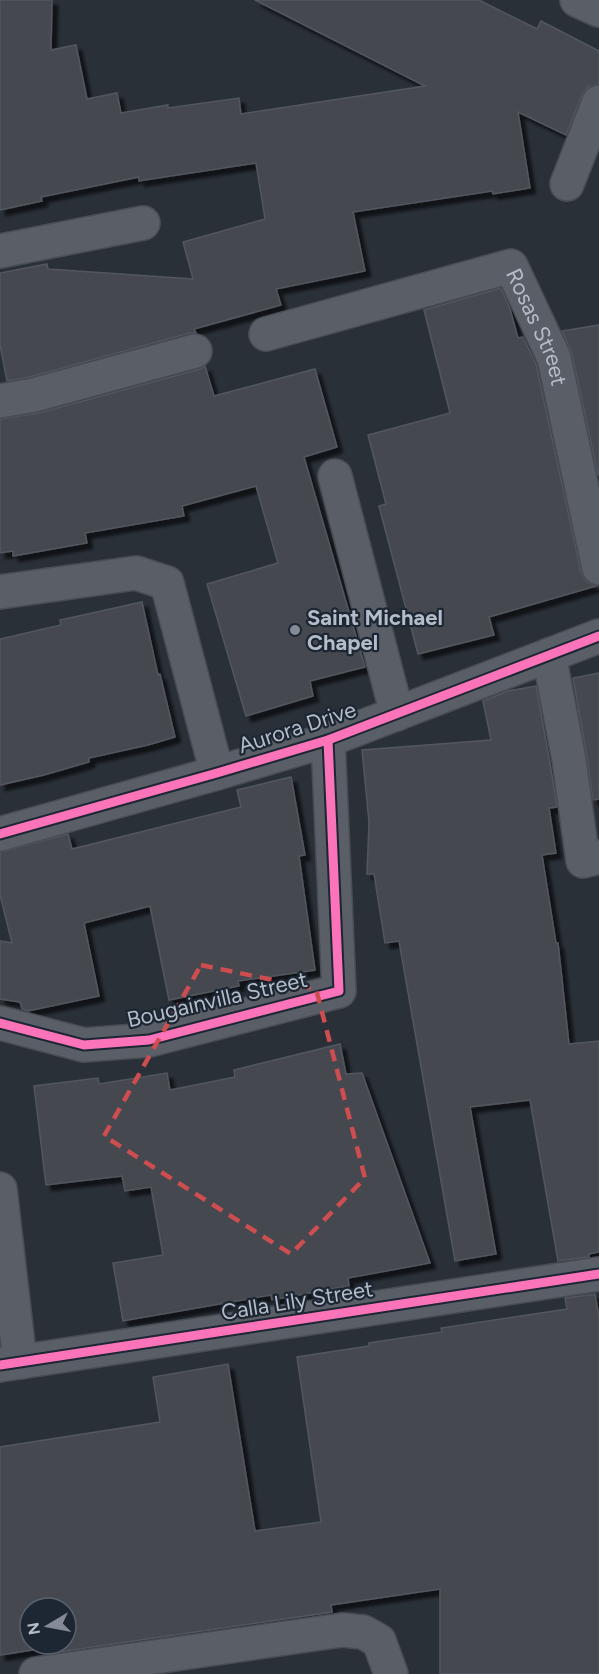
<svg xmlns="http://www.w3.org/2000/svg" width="599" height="1674" viewBox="0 0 599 1674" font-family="Figtree,sans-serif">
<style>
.building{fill:#444950;stroke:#52575f;stroke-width:1.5;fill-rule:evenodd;filter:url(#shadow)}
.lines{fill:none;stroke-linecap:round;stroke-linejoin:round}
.minor-casing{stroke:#484c53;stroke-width:36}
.minor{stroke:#5a5e66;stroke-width:33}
.cycleway-casing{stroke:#1d2633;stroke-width:13}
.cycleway{stroke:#fb73b8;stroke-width:9}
.marked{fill:none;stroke:#ce4d50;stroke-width:4.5;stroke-dasharray:12 8;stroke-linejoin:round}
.poi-dot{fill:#848b96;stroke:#1d2633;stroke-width:2}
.labels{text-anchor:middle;stroke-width:4.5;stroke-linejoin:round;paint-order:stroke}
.street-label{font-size:22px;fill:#b4bcc9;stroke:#1d2633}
.poi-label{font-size:22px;font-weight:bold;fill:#b4bcc9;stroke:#1d2633;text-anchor:start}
</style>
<defs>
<filter id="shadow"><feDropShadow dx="5.5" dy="5.5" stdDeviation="1.5" flood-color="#0009"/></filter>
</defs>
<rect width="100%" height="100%" fill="#2a3038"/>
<!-- building -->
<g class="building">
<polygon points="0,0 52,0 51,50 76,45 87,99 117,93 121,113 168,105 168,108 239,98 241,114 425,86 255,0 479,0 537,29 541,21 599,51 599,84 588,87 582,95 566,135 518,112 530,188 493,194 492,191 353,212 365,271 276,289 281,305 194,329 196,333 190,333 30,377 7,381 0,345 0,273 47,264 48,269 193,279 183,242 265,219 256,163 139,181 139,177 41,197 42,201 0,210"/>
<polygon points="501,288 510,309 518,338 523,337 536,364 581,572 586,581 596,586 489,617 494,635 418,654 379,506 386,504 368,435 450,413 424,310"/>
<polygon points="599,325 599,475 598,475 572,354 562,331"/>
<polygon points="205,366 214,396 315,369 337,447 304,457 365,667 310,681 313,696 246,716 207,584 278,563 256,486 182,506 184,516 85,533 87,543 13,556 13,551 0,553 0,419 39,413 200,369"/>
<polygon points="142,602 158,675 160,674 175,737 148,745 89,758 89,762 44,775 0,785 0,639 61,625 60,620"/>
<polygon points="599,673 599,799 593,800 587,757 573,678"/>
<polygon points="536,686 550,763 557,807 549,808 556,853 542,855 556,943 558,943 569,1044 599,1041 599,1252 589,1254 589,1257 558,1261 530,1100 470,1107 496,1254 455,1261 399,941 385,943 374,874 367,874 369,822 362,750 491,740 483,701 508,691"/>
<polygon points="291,777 305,855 299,856 315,970 238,981 239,986 169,1000 150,906 84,923 99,996 28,1011 22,1009 20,1002 0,999 0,941 12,943 0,895 0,852 68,834 72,849 241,807 237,790"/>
<polygon points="340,1044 346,1074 362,1073 430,1263 348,1278 349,1286 272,1300 271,1295 123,1321 113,1263 163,1255 151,1187 125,1191 122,1176 46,1185 34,1086 98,1078 99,1084 167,1073 170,1090 235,1077 234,1070"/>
<path d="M 595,1294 L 599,1317 L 599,1674 L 440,1674 L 440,1589 L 331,1605 L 332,1612 L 52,1653 L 51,1647 L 0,1655 L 0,1447 L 160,1422 L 153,1377 L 228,1364 L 255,1531 L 321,1522 L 297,1357 L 369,1346 L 369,1343 L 442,1332 L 441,1328 L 567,1309 L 565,1298 ZM 30,1608 L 66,1608 L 66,1644 L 30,1644 Z"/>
</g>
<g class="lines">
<defs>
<g id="minor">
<polyline points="577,0 599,10"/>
<polyline points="567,184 599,102"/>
<polyline points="0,251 143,223"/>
<path id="s1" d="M 266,334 L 511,266 L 554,358 L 599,568"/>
<polyline points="0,401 34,395 195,351"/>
<polyline points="335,476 397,714"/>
<polyline points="0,592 136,573 167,583 217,773"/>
<polyline points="549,655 569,760 583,861 599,857"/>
<polyline points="0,834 217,773 328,740 599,636"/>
<polyline points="0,1023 84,1045 149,1040 339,991 328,740"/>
<polyline points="0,1189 20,1362"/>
<polyline points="0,1365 599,1274"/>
<polyline points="36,1674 342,1630 363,1632 379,1641 391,1674"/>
</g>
</defs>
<!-- minor casing -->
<use href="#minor" class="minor-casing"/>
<!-- minor -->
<use href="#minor" class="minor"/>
<defs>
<g id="cycleway">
<polyline points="0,834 217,773 328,740 599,636"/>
<polyline points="0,1023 84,1045 149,1040 339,991 328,740"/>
<polyline points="0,1365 599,1274"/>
</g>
</defs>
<!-- cycleway casing -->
<use href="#cycleway" class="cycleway-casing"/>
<!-- cycleway -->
<use href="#cycleway" class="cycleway"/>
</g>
<!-- marked area -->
<path class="marked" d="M 201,965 L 316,989 L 365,1178 L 291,1254 L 104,1136 Z"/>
<!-- markers -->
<circle class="poi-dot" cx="295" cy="630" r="6"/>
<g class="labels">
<!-- street labels -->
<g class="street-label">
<text dy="8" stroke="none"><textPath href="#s1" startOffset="321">Rosas Street</textPath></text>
<text transform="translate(297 727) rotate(-18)" y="8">Aurora Drive</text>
<text transform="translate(217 999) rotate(-13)" y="8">Bougainvilla Street</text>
<text transform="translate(297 1300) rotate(-9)" y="8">Calla Lily Street</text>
</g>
<!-- poi labels -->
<g class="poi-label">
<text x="307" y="625">Saint Michael<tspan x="307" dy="25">Chapel</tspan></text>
</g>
</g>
<!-- north arrow -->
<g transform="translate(48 1626) rotate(260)"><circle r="28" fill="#1d2633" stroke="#59626f" stroke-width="1.5"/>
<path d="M0-4.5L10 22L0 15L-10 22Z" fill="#848b96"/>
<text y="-9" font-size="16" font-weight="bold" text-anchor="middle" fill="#b4bcc9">N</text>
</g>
</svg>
